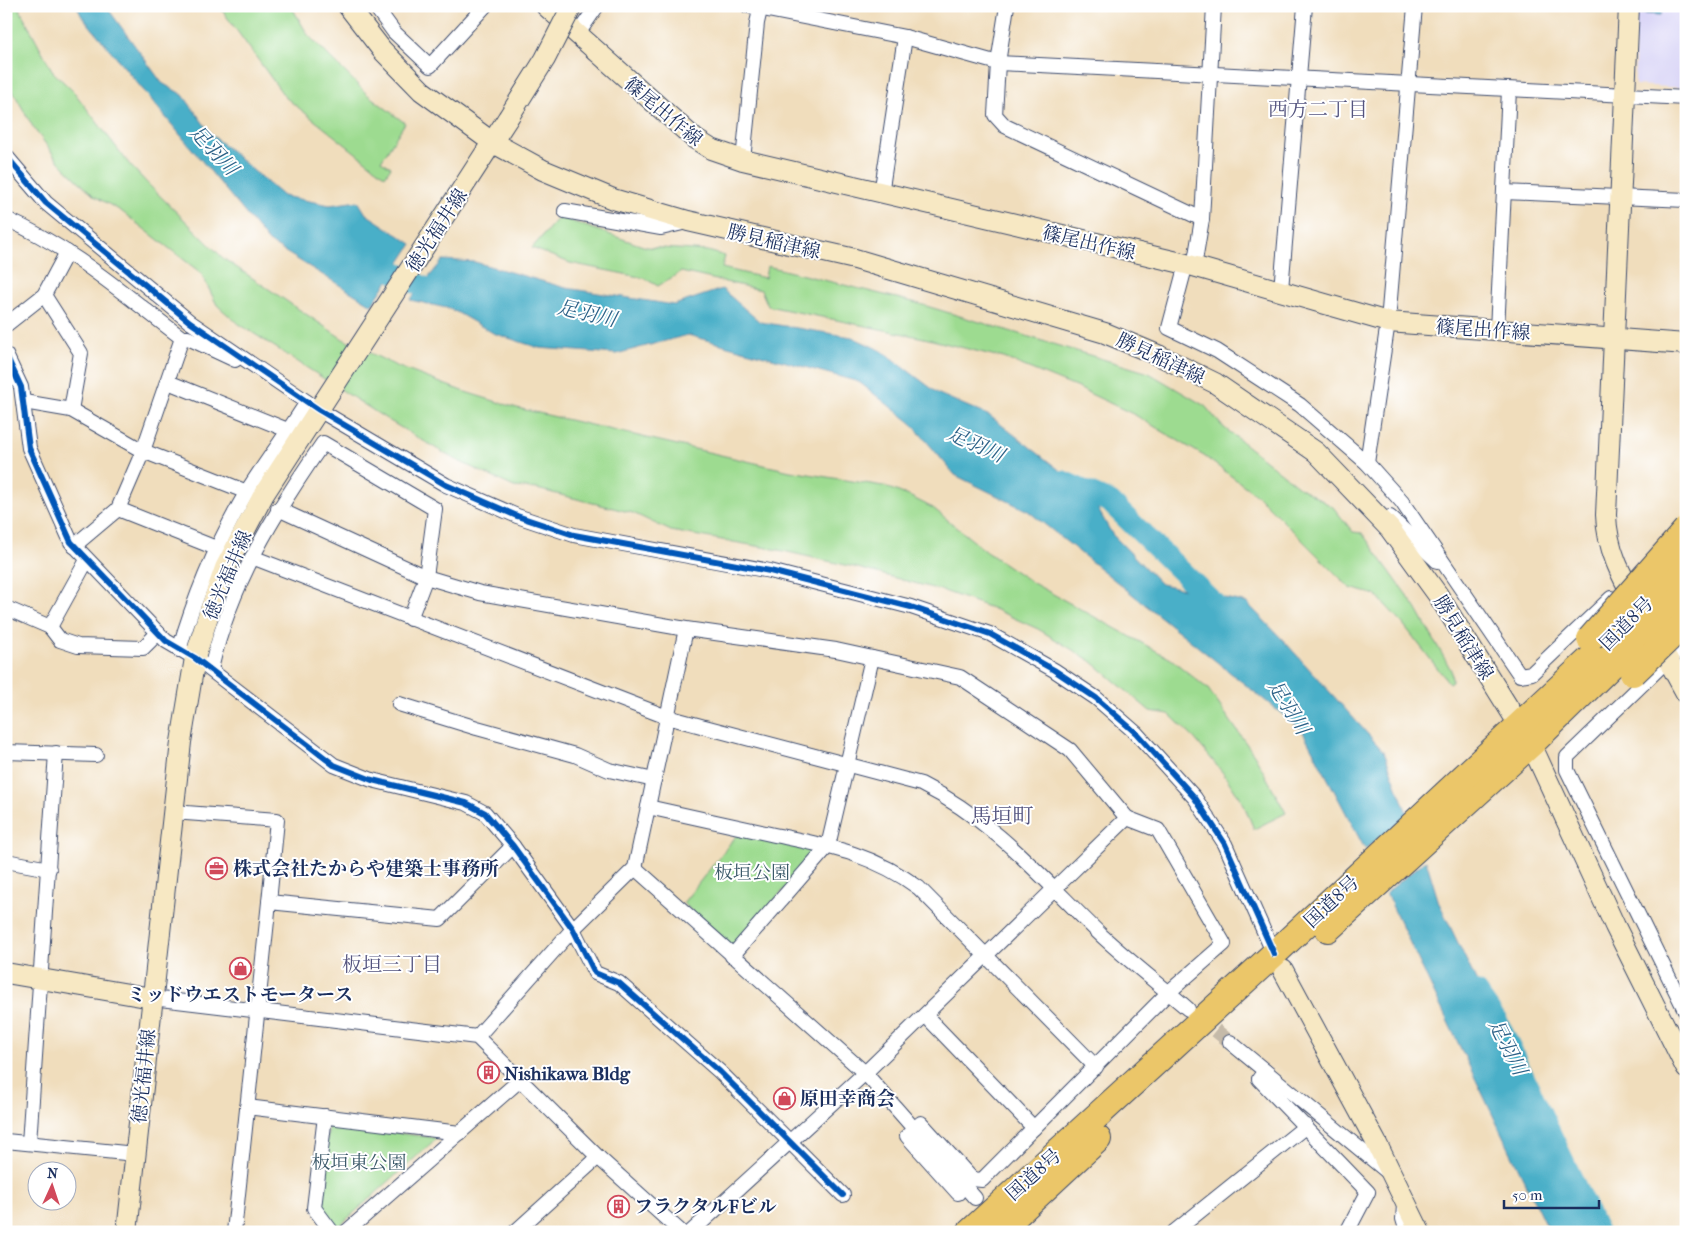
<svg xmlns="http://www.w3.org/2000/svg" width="1692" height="1238" viewBox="0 0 1692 1238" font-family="'IM FELL French Canon','Noto Serif JP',serif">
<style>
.built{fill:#dad6f7}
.green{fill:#9ddb90;stroke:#5c8577}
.water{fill:#49afc8;stroke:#326f93}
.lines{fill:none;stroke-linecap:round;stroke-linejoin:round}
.river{stroke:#49afc8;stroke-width:22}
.street-tunnel{stroke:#c5baa9;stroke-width:14;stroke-dasharray:14 7;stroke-linecap:butt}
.street-casing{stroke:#3b496c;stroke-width:16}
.secondary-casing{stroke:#3b496c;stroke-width:22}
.highway-casing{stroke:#3b496c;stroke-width:28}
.street{stroke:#fff;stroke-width:14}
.secondary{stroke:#f7e8c3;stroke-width:20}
.highway{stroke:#ebc669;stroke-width:26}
.secondary-bridge-casing{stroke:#3b496c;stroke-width:22;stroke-linecap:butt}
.highway-bridge-casing{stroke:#3b496c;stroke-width:28;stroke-linecap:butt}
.secondary-bridge{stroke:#f7e8c3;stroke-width:20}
.highway-bridge{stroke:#ebc669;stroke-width:26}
.cycleway-casing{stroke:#fff;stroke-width:9}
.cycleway{stroke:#0057b8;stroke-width:6}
.labels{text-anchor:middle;stroke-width:4;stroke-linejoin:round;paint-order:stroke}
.street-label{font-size:19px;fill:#1b2f5e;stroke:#fff}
.poi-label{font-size:19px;font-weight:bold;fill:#1b2f5e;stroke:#fff;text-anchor:start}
.park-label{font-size:19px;fill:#3c5a6a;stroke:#fff}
.neighbourhood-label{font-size:20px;fill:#54547f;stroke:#fff}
.water-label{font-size:20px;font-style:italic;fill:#2d6288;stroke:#fff}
.quarter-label{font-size:21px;fill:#54547f;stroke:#fff}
</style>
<rect width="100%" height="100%" fill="#fff"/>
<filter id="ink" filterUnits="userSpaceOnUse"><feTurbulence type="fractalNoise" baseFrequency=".02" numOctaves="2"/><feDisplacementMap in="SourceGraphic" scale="10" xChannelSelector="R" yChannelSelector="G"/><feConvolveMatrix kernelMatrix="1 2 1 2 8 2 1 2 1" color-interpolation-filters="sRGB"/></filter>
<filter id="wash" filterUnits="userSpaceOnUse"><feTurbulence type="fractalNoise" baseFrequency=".0096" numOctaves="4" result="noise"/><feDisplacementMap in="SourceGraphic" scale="20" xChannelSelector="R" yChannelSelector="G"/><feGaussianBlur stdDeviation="1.12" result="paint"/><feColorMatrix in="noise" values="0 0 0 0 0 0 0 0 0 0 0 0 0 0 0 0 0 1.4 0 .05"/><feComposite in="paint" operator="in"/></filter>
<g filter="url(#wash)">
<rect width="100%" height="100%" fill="#f0ddbc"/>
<!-- built -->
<polygon class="built" points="1635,6 1686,6 1686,88 1635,85"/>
<!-- green -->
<g class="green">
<polygon points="6,6 18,6 53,72 74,92 130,165 147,183 224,259 343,339 396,366 462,391 517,408 790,471 883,486 909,496 933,508 987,552 1033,583 1171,659 1208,689 1255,756 1286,813 1254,829 1243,803 1223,773 1195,739 1169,714 1150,711 1091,661 1038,629 994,609 944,591 854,567 779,550 671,531 633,513 537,489 514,487 454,459 388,420 236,322 217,305 201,273 121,211 94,196 59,162 33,127 6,79"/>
<polygon points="219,6 291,6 308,35 368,95 405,123 381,161 391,167 385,176 285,97"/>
<polygon points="559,217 646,247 708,251 725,256 722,268 765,278 767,266 913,302 1149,373 1205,406 1222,426 1299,487 1333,507 1353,532 1362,533 1416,608 1451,670 1452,681 1449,683 1403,624 1376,595 1350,588 1258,496 1204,456 1135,415 1078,388 1004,358 924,338 768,306 761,290 681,272 658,286 644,278 570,263 532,248"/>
<polygon points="739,832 820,850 731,948 683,903"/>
<polygon points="329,1124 437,1138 336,1229 319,1208"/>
</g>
<!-- water -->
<g class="water">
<polygon points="77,6 106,6 162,83 183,95 211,134 283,196 330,205 358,201 366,214 412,244 372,305 269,242 81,15"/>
<polygon points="1637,6 1662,6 1661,15 1636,13"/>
<polygon points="443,260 475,262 566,288 674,305 722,289 760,322 852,337 882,351 939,394 990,416 1089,493 1112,534 1161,584 1247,603 1284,641 1384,752 1408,816 1365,849 1302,730 1028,511 955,475 911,423 859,382 688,335 616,354 539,348 493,333 451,309 410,300"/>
<polygon points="1426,860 1439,903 1596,1232 1549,1232 1386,893"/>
</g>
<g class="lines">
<!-- river -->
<g class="river">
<polyline points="386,268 435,293 450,294"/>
<polyline points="1062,481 1110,502 1225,614"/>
<polyline points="1476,992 1498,1023 1597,1232"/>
</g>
</g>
</g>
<g filter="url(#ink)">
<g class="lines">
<!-- street-tunnel -->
<polyline class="street-tunnel" points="1199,1017 1230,1042"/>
<defs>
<g id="street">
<polyline points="375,6 394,32 430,66 485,6"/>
<polyline points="748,6 905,37 998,63 1686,98"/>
<polyline points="1007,6 998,63 995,115 1005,126 1202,219"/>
<polyline points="577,35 597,6"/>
<polyline points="6,156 46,203 190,322 319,410 446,485 517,516 574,535 770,571 911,607 990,634 1054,670 1096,698 1136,733 1195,798 1225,844 1274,954"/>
<polyline points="743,160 757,23 761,6"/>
<polyline points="1504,192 1686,200"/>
<polyline points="881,194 905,37"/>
<polyline points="565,211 661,228 687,222"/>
<path d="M 6,219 C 71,247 126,296 182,338 L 188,338 L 235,360"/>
<polyline points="1186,264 1169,328 1217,351 1300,405 1367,463 1402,502 1520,675 1532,673 1611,598"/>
<polyline points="1194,267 1202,219 1214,6"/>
<polyline points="1281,290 1305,6"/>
<polyline points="44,295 81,353 71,410"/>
<polyline points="6,325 44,295 67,252"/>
<polyline points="1497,330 1509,90"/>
<polyline points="6,355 21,387 29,448 71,542 166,641 195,658 334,765 372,780 466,803 485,813 513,846 573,929 595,973 619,983 720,1072 843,1195"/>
<polyline points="168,382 290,431"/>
<polyline points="24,402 71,410 143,451 247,492"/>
<polyline points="1367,463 1388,322 1415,6"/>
<polyline points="118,509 216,548"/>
<polyline points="278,509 426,577 480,593 686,629 836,650 960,677 1070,750 1127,818 865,1073 691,1232"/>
<polyline points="1390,517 1437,561"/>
<polyline points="74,546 118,509 143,451 182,338"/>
<path d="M 252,557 L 667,717 L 921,784 C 995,821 1042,878 1101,935 C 1129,961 1159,984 1188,1009"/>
<polyline points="6,608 50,627 87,560"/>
<polyline points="50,627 60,640 78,646 143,648 158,633"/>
<polyline points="1686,642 1567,757 1567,770 1686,1012"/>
<path d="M 179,650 C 195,595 217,543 246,493 C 265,462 288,433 307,402"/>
<path d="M 211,669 C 231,583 273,515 323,443 L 435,509 L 426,577 L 410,619"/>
<polyline points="399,704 477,728 575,755 609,770 654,780"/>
<polyline points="6,752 96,755"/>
<path d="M 648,807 C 689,816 729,825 770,834 C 827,846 870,852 919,888 L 1096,1067"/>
<polyline points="173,812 277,820 269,902"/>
<polyline points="6,861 49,869"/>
<polyline points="635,868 865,1073 975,1198"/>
<polyline points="732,956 828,846 872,658"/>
<polyline points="152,998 477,1037 598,1157 681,1232"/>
<polyline points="925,1015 1034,1128"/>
<polyline points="477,1037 573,929 635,868 686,629"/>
<polyline points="1230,1042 1389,1173"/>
<polyline points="1265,1071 1259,1079 1368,1192 1347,1232"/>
<polyline points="247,1107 460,1133"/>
<polyline points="325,1116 314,1208 332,1232"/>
<polyline points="6,1141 135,1154"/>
<polyline points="29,1143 56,753"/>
<polyline points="958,1193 907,1136 921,1123 972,1179 982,1180 1169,992 1224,944 1158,830 1127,818"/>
<polyline points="1404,1205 1403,1219 1407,1232"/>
<polyline points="234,1232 269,902 440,919 513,846"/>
<polyline points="346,1232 520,1080"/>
<polyline points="515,1232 598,1157"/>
<polyline points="1174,1232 1306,1126"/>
</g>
<g id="secondary">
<polyline points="348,6 382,50 422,91 492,142 543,170 613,199 688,221 855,259 1105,333 1160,356 1215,383 1316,452 1390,529 1438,595 1531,744 1615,926 1686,1068"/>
<polyline points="546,6 695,139 711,149 743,160 1186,264 1388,322 1686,344"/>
<path d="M 1629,6 L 1606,515 C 1607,549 1621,575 1637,604"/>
<polyline points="1654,634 1686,693"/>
<polyline points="1283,970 1376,1142 1420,1232"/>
<polyline points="6,973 152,998"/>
<polyline points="127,1232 181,742 195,658 209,613 225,568 264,494 508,118"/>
</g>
<g id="highway">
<polyline points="1328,929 1531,744 1617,660"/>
<polyline points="970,1232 1274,954 1602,648"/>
<polyline points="998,1232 1098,1139"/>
</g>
</defs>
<!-- street casing -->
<use href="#street" class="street-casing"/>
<!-- secondary casing -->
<use href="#secondary" class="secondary-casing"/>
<!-- highway casing -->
<use href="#highway" class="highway-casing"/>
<!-- street -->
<use href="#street" class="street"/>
<!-- secondary -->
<use href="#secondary" class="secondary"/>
<!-- highway -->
<use href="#highway" class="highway"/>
<defs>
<polyline id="secondary-bridge" points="508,118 545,59 572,6"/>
<g id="highway-bridge">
<polyline points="1620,630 1686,562"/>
<polyline points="1590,639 1686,530"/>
<polyline points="1617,660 1659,621 1686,593"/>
<polyline points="1633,673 1686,622"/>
</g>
</defs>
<!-- secondary-bridge casing -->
<use href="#secondary-bridge" class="secondary-bridge-casing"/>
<!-- highway-bridge casing -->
<use href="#highway-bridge" class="highway-bridge-casing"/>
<!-- secondary-bridge -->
<use href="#secondary-bridge" class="secondary-bridge"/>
<!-- highway-bridge -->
<use href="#highway-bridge" class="highway-bridge"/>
<defs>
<g id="cycleway">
<polyline points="6,156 46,203 190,322 319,410 446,485 517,516 574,535 770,571 911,607 990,634 1054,670 1096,698 1136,733 1195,798 1225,844 1274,954"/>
<polyline points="6,355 21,387 29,448 71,542 166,641 195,658 334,765 372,780 466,803 485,813 513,846 573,929 595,973 619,983 720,1072 843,1195"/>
</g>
</defs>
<!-- cycleway casing -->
<use href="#cycleway" class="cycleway-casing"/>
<!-- cycleway -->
<use href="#cycleway" class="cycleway"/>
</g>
</g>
<!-- icons -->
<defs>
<symbol id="office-ring" viewBox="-11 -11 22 22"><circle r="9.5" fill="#fff" stroke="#d1495b" stroke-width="1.5"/><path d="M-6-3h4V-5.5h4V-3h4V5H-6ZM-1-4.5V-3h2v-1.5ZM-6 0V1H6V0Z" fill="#d1495b"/></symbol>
<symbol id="shop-ring" viewBox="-11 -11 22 22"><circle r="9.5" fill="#fff" stroke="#d1495b" stroke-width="1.5"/><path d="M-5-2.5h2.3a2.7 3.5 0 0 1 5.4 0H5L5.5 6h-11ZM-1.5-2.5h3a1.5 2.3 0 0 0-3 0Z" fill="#d1495b"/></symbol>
<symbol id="building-ring" viewBox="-11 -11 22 22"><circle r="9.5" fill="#fff" stroke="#d1495b" stroke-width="1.5"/><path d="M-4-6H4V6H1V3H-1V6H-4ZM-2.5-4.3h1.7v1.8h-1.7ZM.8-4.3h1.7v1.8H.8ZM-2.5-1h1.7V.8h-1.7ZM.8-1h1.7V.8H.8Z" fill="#d1495b"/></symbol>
</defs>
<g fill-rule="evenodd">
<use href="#office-ring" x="204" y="856" width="25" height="25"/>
<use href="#shop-ring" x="228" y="956" width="25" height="25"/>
<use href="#building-ring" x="476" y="1060" width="25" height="25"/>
<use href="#shop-ring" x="772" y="1086" width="25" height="25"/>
<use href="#building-ring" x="606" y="1194" width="25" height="25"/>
</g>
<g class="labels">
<!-- street labels -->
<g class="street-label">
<text transform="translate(664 111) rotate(40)" y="7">篠尾出作線</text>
<text transform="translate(436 230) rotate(-57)" y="7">徳光福井線</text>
<text transform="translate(774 241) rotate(13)" y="7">勝見稲津線</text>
<text transform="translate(1089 242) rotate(13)" y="7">篠尾出作線</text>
<text transform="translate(1483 329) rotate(4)" y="7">篠尾出作線</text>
<text transform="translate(1161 358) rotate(25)" y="7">勝見稲津線</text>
<text transform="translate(227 575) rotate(-67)" y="7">徳光福井線</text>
<text transform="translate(1626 623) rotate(-45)" y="7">国道8号</text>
<text transform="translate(1464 637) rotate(58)" y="7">勝見稲津線</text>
<text transform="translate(1331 901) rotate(-43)" y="7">国道8号</text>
<text transform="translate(143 1076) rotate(-84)" y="7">徳光福井線</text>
<text transform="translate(1033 1174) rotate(-42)" y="7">国道8号</text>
</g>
<!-- poi labels -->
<g class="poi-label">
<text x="233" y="875">株式会社たからや建築士事務所</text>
<text x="240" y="1001" text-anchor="middle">ミッドウエストモータース</text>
<text x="504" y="1080">Nishikawa Bldg</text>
<text x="800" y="1105">原田幸商会</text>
<text x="634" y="1213">フラクタルFビル</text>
</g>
<!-- park labels -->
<g class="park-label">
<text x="752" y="879">板垣公園</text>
<text x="359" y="1169">板垣東公園</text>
</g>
<!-- neighbourhood labels -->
<g class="neighbourhood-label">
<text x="1318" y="116">西方二丁目</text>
<text x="392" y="971">板垣三丁目</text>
</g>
<!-- water labels -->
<g class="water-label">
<text transform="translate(214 150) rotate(47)" y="7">足羽川</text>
<text transform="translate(587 313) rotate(13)" y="7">足羽川</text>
<text transform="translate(976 444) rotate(24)" y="7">足羽川</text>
<text transform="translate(1289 707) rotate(58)" y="7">足羽川</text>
<text transform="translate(1508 1047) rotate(63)" y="7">足羽川</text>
</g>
<!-- quarter labels -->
<g class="quarter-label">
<text x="1002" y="823">馬垣町</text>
</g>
</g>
<!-- margin -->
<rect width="1692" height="1238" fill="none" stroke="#fff" stroke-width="25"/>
<!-- north arrow -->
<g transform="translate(52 1186) rotate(3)"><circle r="24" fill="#ffffff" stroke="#a4acbf"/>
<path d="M0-4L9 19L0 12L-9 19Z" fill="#d1495b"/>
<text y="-8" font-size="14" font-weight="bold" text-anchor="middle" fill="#1b2f5e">N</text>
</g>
<!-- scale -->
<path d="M1504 1200v8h95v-8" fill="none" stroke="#1b2f5e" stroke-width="2.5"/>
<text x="1512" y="1200" font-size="15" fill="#1b2f5e" stroke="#ffffff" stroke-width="4" paint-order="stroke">50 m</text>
</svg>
